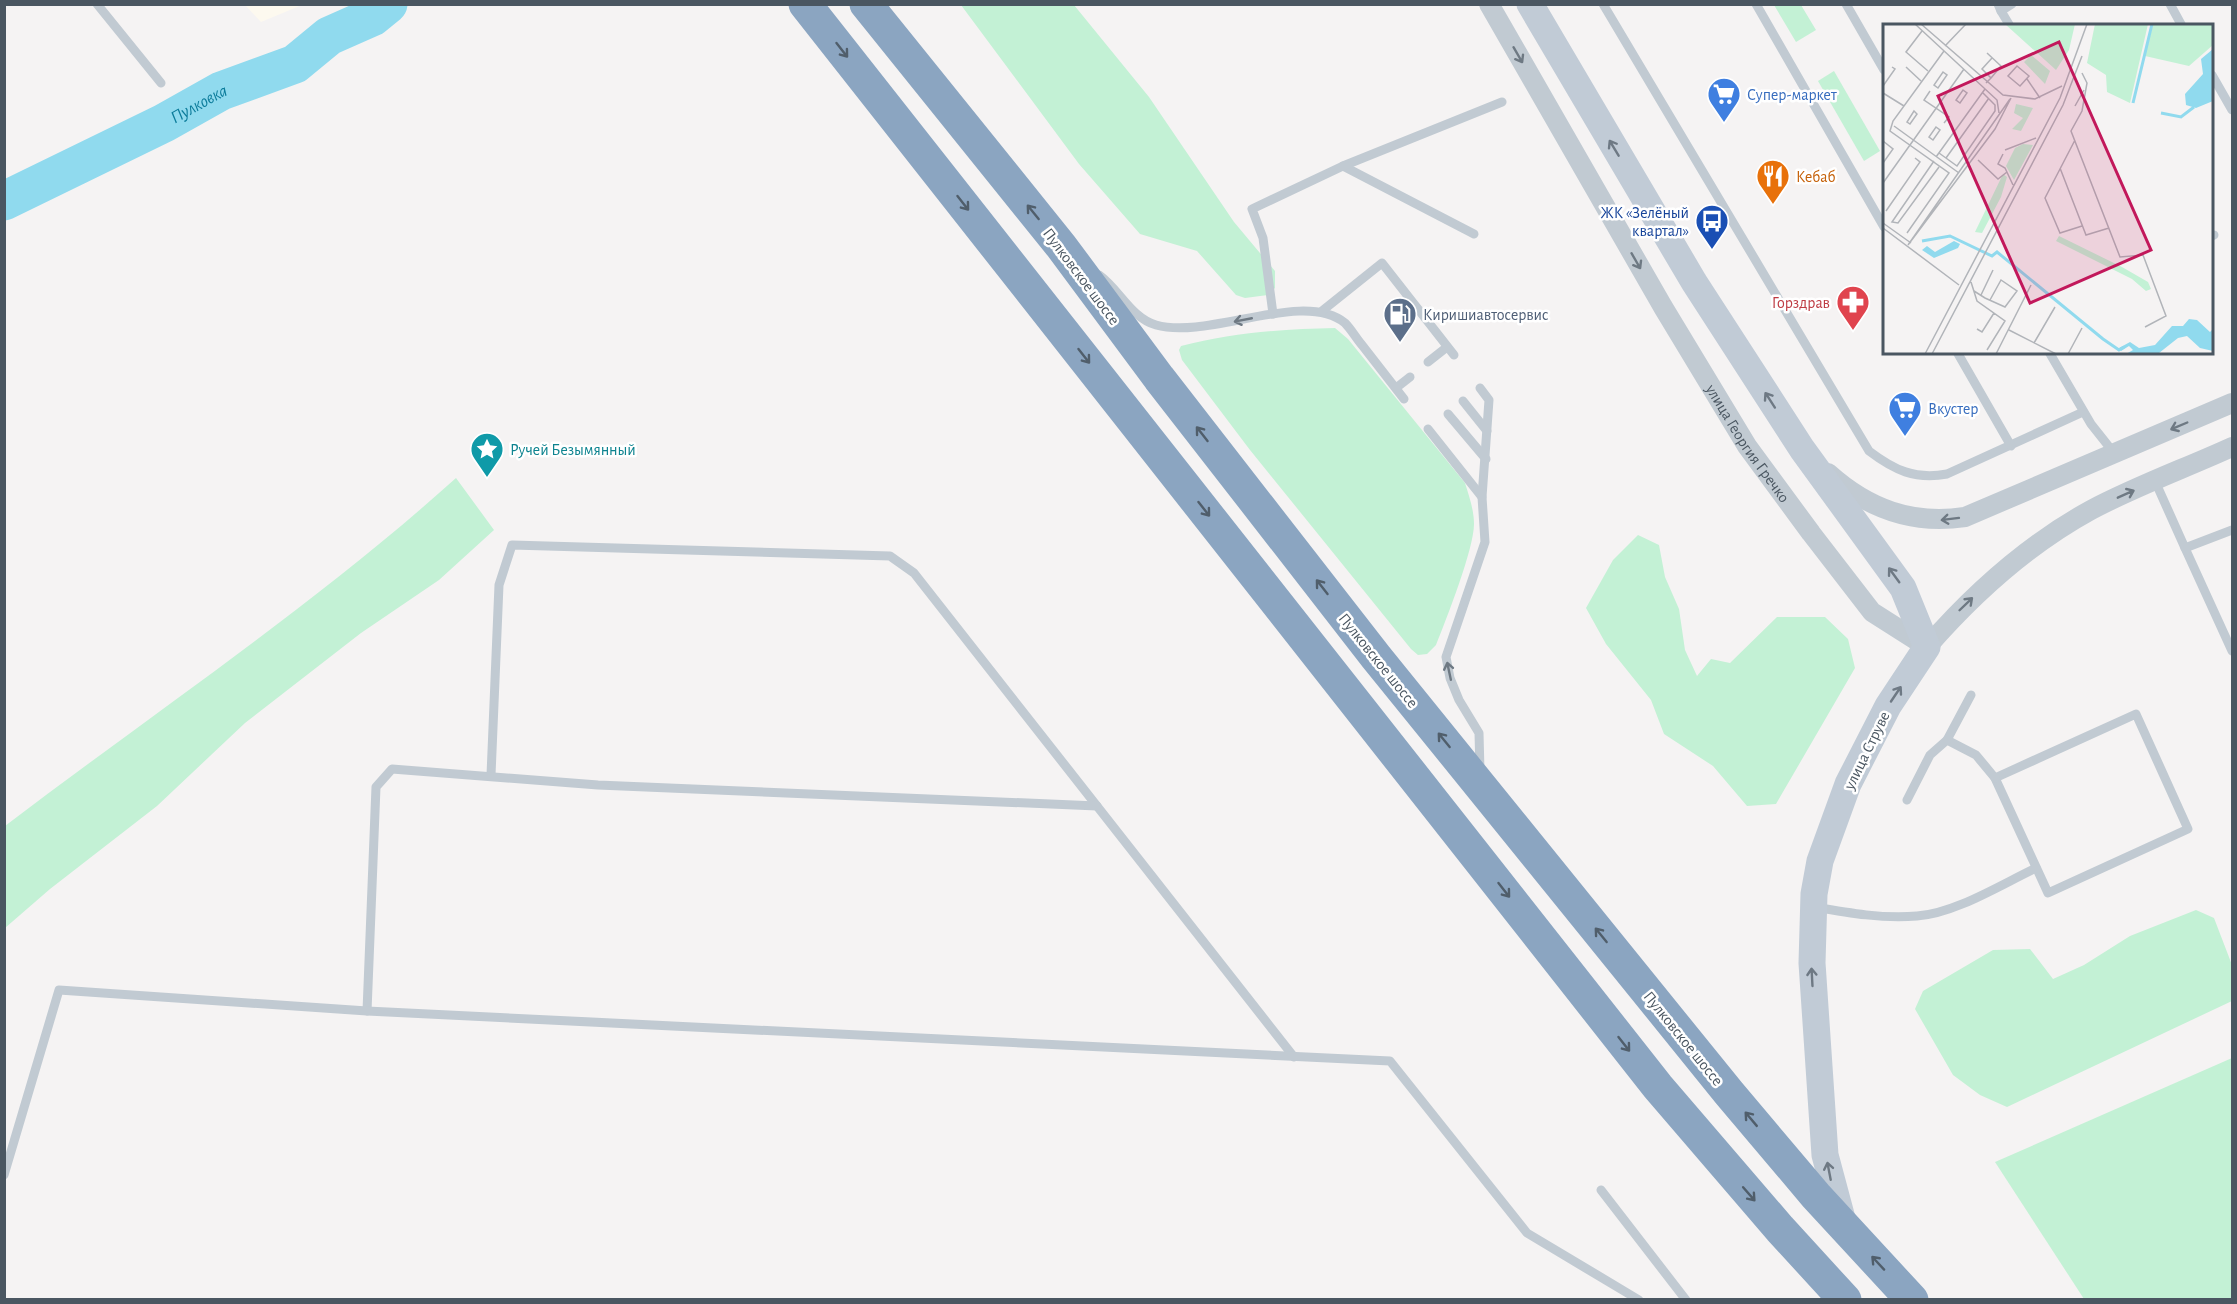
<svg xmlns="http://www.w3.org/2000/svg" width="2237" height="1304" viewBox="0 0 2237 1304" font-family="'Alegreya Sans',sans-serif">
<style>
.commercial{fill:#fdf9ef}
.green{fill:#c3f1d5}
.lines{fill:none;stroke-linecap:round;stroke-linejoin:round}
.river{stroke:#90daee;stroke-width:39}
.lane{stroke:#c1cad2;stroke-width:9}
.street{stroke:#c1cad2;stroke-width:20}
.secondary{stroke:#c1cbd6;stroke-width:27}
.highway{stroke:#8ba5c1;stroke-width:33}
.oneway{stroke:#505e6b}
.oneway2{stroke:#6e7983}
.oneway3{stroke:#6e7984}
.labels{text-anchor:middle;stroke-width:5;stroke-linejoin:round;paint-order:stroke}
.shop-label{font-size:16px;fill:#366cbe;stroke:#fff;text-anchor:start}
.food-label{font-size:16px;fill:#c56008;stroke:#fff;text-anchor:start}
.transit-label{font-size:16px;fill:#164399;stroke:#fff;text-anchor:end}
.street-label{font-size:16px;fill:#4a5661;stroke:#fff}
.health-label{font-size:16px;fill:#be3a42;stroke:#fff;text-anchor:end}
.service-label{font-size:16px;fill:#4e5e75;stroke:#fff;text-anchor:start}
.culture-label{font-size:16px;fill:#0d838f;stroke:#fff;text-anchor:start}
.water-label{font-size:18px;font-style:italic;fill:#0c7c9b;stroke:#fff}
.inset-river{fill:none;stroke:#90daee;stroke-width:3}
.inset-road{fill:none;stroke:#b1b4b9;stroke-width:1.5}
.view{fill:#c2185b;fill-opacity:0.15;stroke:#c2185b;stroke-width:3}
.inset-edge{fill:none;stroke:#4a5661;stroke-width:3}
</style>
<rect width="100%" height="100%" fill="#f5f3f3"/>
<!-- commercial -->
<polygon class="commercial" points="245,5 302,5 261,22"/>
<!-- green -->
<g class="green">
<polygon points="961,5 1074,5 1149,97 1234,222 1275,271 1275,288 1268,295 1245,298 1236,295 1197,251 1140,234 1079,164"/>
<polygon points="1774,5 1801,5 1816,30 1796,42"/>
<polygon points="1834,71 1880,151 1864,161 1818,81"/>
<path d="M 1335,328 L 1348,339 L 1465,483 C 1469,496 1474,510 1474,524 C 1474,549 1446,620 1436,645 L 1427,654 L 1418,655 L 1411,649 L 1250,450 L 1182,360 L 1179,350 L 1181,346 C 1232,333 1283,329 1335,328 Z"/>
<path d="M 456,478 L 494,530 L 439,580 L 361,633 L 245,723 L 157,806 L 50,889 L 5,928 L 5,826 C 156,711 315,605 456,478 Z"/>
<polygon points="1638,535 1659,545 1665,577 1679,609 1685,650 1697,676 1711,659 1730,663 1777,617 1825,617 1848,639 1855,668 1776,804 1747,806 1713,766 1664,734 1651,700 1606,644 1586,608 1613,560"/>
<polygon points="2196,910 2214,918 2232,965 2232,1001 2007,1107 1980,1095 1953,1075 1915,1009 1923,991 1993,950 2030,949 2053,979 2084,965 2130,936"/>
<polygon points="2232,1058 2232,1299 2084,1299 1995,1162"/>
</g>
<g class="lines">
<!-- river -->
<path class="river" id="s1" d="M 4,201 L 164,123 L 221,91 L 295,64 L 329,36 L 372,17 L 388,4"/>
<!-- lane -->
<g class="lane">
<polyline points="97,4 161,83"/>
<path d="M 1603,4 L 1869,451 C 1894,470 1915,480 1947,474 L 2083,412"/>
<polyline points="1756,4 1884,227"/>
<polyline points="1846,4 1884,70"/>
<polyline points="1998,4 2001,11 2012,4"/>
<polyline points="2170,4 2182,26"/>
<polyline points="2001,11 2010,26"/>
<polyline points="2212,75 2232,110"/>
<polyline points="1343,166 1474,234"/>
<polyline points="2212,236 2214,235"/>
<path d="M 1099,275 C 1119,289 1131,318 1156,325 C 1209,340 1303,289 1345,323 C 1351,329 1356,338 1362,345 C 1376,363 1390,381 1404,399"/>
<polyline points="1322,311 1382,263 1454,355"/>
<polyline points="1273,314 1263,238 1252,209 1343,166 1502,102"/>
<polyline points="1957,352 2011,446"/>
<polyline points="2049,352 2091,424 2114,453"/>
<polyline points="1428,362 1447,347"/>
<polyline points="1396,388 1410,377"/>
<polyline points="1480,388 1489,400 1482,497 1485,542 1446,657 1450,678 1459,700 1479,733 1480,771"/>
<polyline points="1463,401 1487,431"/>
<polyline points="1448,414 1486,459"/>
<polyline points="1428,429 1482,497"/>
<polyline points="2155,481 2185,548 2232,530"/>
<polyline points="2185,548 2232,651"/>
<polygon points="2136,714 2188,829 2048,893 1995,778"/>
<polyline points="1947,740 1976,755 1995,778"/>
<polyline points="491,775 499,585 512,545 890,556 914,573 1294,1057"/>
<polyline points="1907,800 1930,755 1947,740 1971,695"/>
<path d="M 1815,907 C 1849,913 1883,919 1917,916 C 1954,914 2002,884 2036,868"/>
<polyline points="367,1011 376,787 392,769 598,785 1097,806"/>
<polyline points="4,1175 59,990 367,1011 1390,1061 1527,1233 1639,1300"/>
<polyline points="1601,1190 1686,1300"/>
</g>
<!-- street -->
<g class="street">
<path id="s2" d="M 1489,4 L 1663,307 L 1747,446 L 1811,533 L 1872,612 L 1927,647 C 1974,593 2027,545 2091,510 C 2136,486 2186,468 2232,447"/>
<path d="M 1828,473 C 1868,509 1912,525 1965,517 L 2232,403"/>
</g>
<!-- secondary -->
<polyline class="secondary" points="1530,4 1694,282 1802,449 1903,588 1927,647 1888,706 1848,784 1820,861 1814,894 1812,963 1825,1155 1844,1226"/>
<!-- highway -->
<g class="highway">
<polyline points="805,4 1658,1087 1780,1229 1845,1300"/>
<polyline points="866,4 1061,246 1159,378 1376,657 1729,1093 1816,1196 1912,1300"/>
</g>
</g>
<!-- one-way arrows -->
<defs><path id="oneway-shaft" d="M-6 0H5M1.5-3L5.5 0L1.5 3" fill="none" stroke-width="1.6" stroke-linecap="round" stroke-linejoin="round" transform="scale(1.5)"/></defs>
<g class="oneway">
<use href="#oneway-shaft" transform="translate(842 50) rotate(52)"/>
<use href="#oneway-shaft" transform="translate(963 203) rotate(52)"/>
<use href="#oneway-shaft" transform="translate(1033 212) rotate(-129)"/>
<use href="#oneway-shaft" transform="translate(1084 356) rotate(52)"/>
<use href="#oneway-shaft" transform="translate(1202 434) rotate(-128)"/>
<use href="#oneway-shaft" transform="translate(1204 509) rotate(52)"/>
<use href="#oneway-shaft" transform="translate(1322 587) rotate(-128)"/>
<use href="#oneway-shaft" transform="translate(1444 740) rotate(-129)"/>
<use href="#oneway-shaft" transform="translate(1504 890) rotate(52)"/>
<use href="#oneway-shaft" transform="translate(1601 935) rotate(-129)"/>
<use href="#oneway-shaft" transform="translate(1624 1044) rotate(52)"/>
<use href="#oneway-shaft" transform="translate(1751 1119) rotate(-130)"/>
<use href="#oneway-shaft" transform="translate(1749 1194) rotate(49)"/>
<use href="#oneway-shaft" transform="translate(1878 1263) rotate(-133)"/>
</g>
<g class="oneway2">
<use href="#oneway-shaft" transform="translate(1518 55) rotate(60)"/>
<use href="#oneway-shaft" transform="translate(1636 261) rotate(60)"/>
<use href="#oneway-shaft" transform="translate(1243 320) rotate(169)"/>
<use href="#oneway-shaft" transform="translate(2179 426) rotate(157)"/>
<use href="#oneway-shaft" transform="translate(2126 494) rotate(-24)"/>
<use href="#oneway-shaft" transform="translate(1950 519) rotate(173)"/>
<use href="#oneway-shaft" transform="translate(1966 604) rotate(-44)"/>
<use href="#oneway-shaft" transform="translate(1449 671) rotate(-102)"/>
</g>
<g class="oneway3">
<use href="#oneway-shaft" transform="translate(1614 148) rotate(-121)"/>
<use href="#oneway-shaft" transform="translate(1770 400) rotate(-123)"/>
<use href="#oneway-shaft" transform="translate(1894 575) rotate(-126)"/>
<use href="#oneway-shaft" transform="translate(1896 694) rotate(-56)"/>
<use href="#oneway-shaft" transform="translate(1812 977) rotate(-93)"/>
<use href="#oneway-shaft" transform="translate(1829 1171) rotate(-101)"/>
</g>
<!-- icons -->
<defs>
<symbol id="supermarket-pin" viewBox="-11 -11 22 30"><path d="M0 17L-7.5 6A9.5 9.5 0 1 1 7.5 6Z" fill="#3f7fe0" stroke="#fff"/><path d="M-6-5.5h2.5l.6 2H6L4.5 2H-2.5L-4.4-4H-6ZM-1.5 3.2a1.3 1.3 0 1 0 .1 0ZM3 3.2a1.3 1.3 0 1 0 .1 0Z" fill="#fff"/></symbol>
<symbol id="restaurant-pin" viewBox="-11 -11 22 30"><path d="M0 17L-7.5 6A9.5 9.5 0 1 1 7.5 6Z" fill="#e8710a" stroke="#fff"/><path d="M-5-6h1v4h1v-4h1v4h1v-4h1v5L-1.5 .5V6h-2V.5L-5-1ZM5-6V6H3V1.5H1.5Q1.5-4 5-6Z" fill="#fff"/></symbol>
<symbol id="bus-pin" viewBox="-11 -11 22 30"><path d="M0 17L-7.5 6A9.5 9.5 0 1 1 7.5 6Z" fill="#1a4fb4" stroke="#fff"/><path d="M-5-6H5V4H4V6H2V4H-2V6H-4V4H-5ZM-3.5-4V0h7V-4ZM-3.5 1.2v1.5H-2V1.2ZM2 1.2v1.5H3.5V1.2Z" fill="#fff"/></symbol>
<symbol id="pharmacy-pin" viewBox="-11 -11 22 30"><path d="M0 17L-7.5 6A9.5 9.5 0 1 1 7.5 6Z" fill="#e0444e" stroke="#fff"/><path d="M-2-6h4v4h4v4h-4v4h-4v-4h-4v-4h4Z" fill="#fff"/></symbol>
<symbol id="fuel-pin" viewBox="-11 -11 22 30"><path d="M0 17L-7.5 6A9.5 9.5 0 1 1 7.5 6Z" fill="#5c6f8a" stroke="#fff"/><path d="M-5.5-6h7V0h2V4h1.3V-2.5L3-4.5l.8-.8L6-3V5H2.5V1h-1V6h-7ZM-4.2-4.7v3.2H.2V-4.7Z" fill="#fff"/></symbol>
<symbol id="sight-pin" viewBox="-11 -11 22 30"><path d="M0 17L-7.5 6A9.5 9.5 0 1 1 7.5 6Z" fill="#0f9aa8" stroke="#fff"/><path d="M0-6L1.8-2.2L6-1.7L2.9 1.2L3.7 5.4L0 3.3L-3.7 5.4L-2.9 1.2L-6-1.7L-1.8-2.2Z" fill="#fff"/></symbol>
</defs>
<g fill-rule="evenodd">
<use href="#supermarket-pin" x="1705" y="75" width="38" height="52"/>
<use href="#restaurant-pin" x="1754" y="157" width="38" height="52"/>
<use href="#bus-pin" x="1693" y="202" width="38" height="52"/>
<use href="#pharmacy-pin" x="1834" y="283" width="38" height="52"/>
<use href="#fuel-pin" x="1381" y="295" width="38" height="52"/>
<use href="#supermarket-pin" x="1886" y="389" width="38" height="52"/>
<use href="#sight-pin" x="468" y="430" width="38" height="52"/>
</g>
<g class="labels">
<!-- shop labels -->
<g class="shop-label">
<text x="1747" y="100">Супер-маркет</text>
<text x="1928" y="414">Вкустер</text>
</g>
<!-- food labels -->
<g class="food-label">
<text x="1796" y="182">Кебаб</text>
</g>
<!-- transit labels -->
<g class="transit-label">
<text x="1689" y="218">ЖК «Зелёный<tspan x="1689" dy="18">квартал»</tspan></text>
</g>
<!-- street labels -->
<g class="street-label">
<text transform="translate(1082 276) rotate(53)" y="6">Пулковское шоссе</text>
<text dy="6" stroke="none"><textPath href="#s2" startOffset="510">улица Георгия Гречко</textPath></text>
<text transform="translate(1379 660) rotate(51)" y="6">Пулковское шоссе</text>
<text transform="translate(1866 750) rotate(-64)" y="6">улица Струве</text>
<text transform="translate(1684 1038) rotate(51)" y="6">Пулковское шоссе</text>
</g>
<!-- health labels -->
<g class="health-label">
<text x="1830" y="308">Горздрав</text>
</g>
<!-- service labels -->
<g class="service-label">
<text x="1423" y="320">Киришиавтосервис</text>
</g>
<!-- culture labels -->
<g class="culture-label">
<text x="510" y="455">Ручей Безымянный</text>
</g>
<!-- water labels -->
<g class="water-label">
<text dy="6" stroke="none"><textPath href="#s1" startOffset="218">Пулковка</textPath></text>
</g>
</g>
<!-- overview -->
<g transform="translate(1883 24)">
<rect width="330" height="330" fill="#f5f3f3"/>
<path d="M 122,0 L 192,0 L 186,26 L 173,46 ZM 212,0 L 265,0 L 247,79 L 224,68 L 223,51 L 204,39 ZM 270,0 L 330,0 L 330,21 L 306,42 L 262,32 ZM 148,31 L 167,47 L 162,60 L 141,38 ZM 133,80 L 150,84 L 138,107 L 129,105 L 140,94 L 131,89 ZM 140,120 L 150,121 L 131,156 L 123,142 L 132,124 ZM 120,150 L 124,153 L 118,173 L 99,209 L 92,208 ZM 176,212 L 239,243 L 265,258 L 268,265 L 263,267 L 249,255 L 173,217 Z" fill="#c3f1d5"/>
<path d="M 330,25 L 330,77 L 313,84 L 303,81 L 302,70 L 320,50 L 318,35 ZM 71,217 L 77,220 L 75,224 L 51,234 L 39,226 L 44,222 L 52,228 ZM 306,295 L 314,296 L 327,308 L 330,305 L 330,327 L 317,324 L 304,312 L 295,314 L 276,329 L 243,330 L 250,326 L 246,322 L 238,327 L 236,324 L 247,318 L 256,324 L 272,321 L 289,302 L 300,302 Z" fill="#90daee"/>
<path class="inset-river" d="M 250,79 L 269,0M 278,89 L 298,93 L 311,83M 39,217 L 67,212 L 109,232 L 114,228 L 220,315 L 236,326 L 241,323"/>
<path class="inset-road" d="M 32,0 L 114,76 L 116,89M 38,0 L 120,71 L 152,75 L 179,62M 39,7 L 23,28 L 45,47M 62,22 L 83,0M 104,29 L 118,42 L 108,54M 134,42 L 146,52 L 137,62 L 125,52 ZM 23,43 L 38,57M 60,48 L 64,51 L 55,64 L 51,61 ZM 199,49 L 204,59 L 199,87 L 188,107 L 237,233 L 260,231 L 283,292 L 262,303M 144,55 L 157,74M 103,59 L 108,54 L 99,45 L 109,34M 0,62 L 12,45 L 9,43M 80,66 L 84,69 L 77,79 L 73,76 ZM 47,67 L 41,76 L 66,93 L 61,99M 0,69 L 21,82M 192,82 L 201,66M 31,87 L 34,90 L 27,100 L 24,98 ZM 11,102 L 76,149M 53,103 L 57,106 L 50,116 L 46,113 ZM 192,116 L 162,174 L 177,209 L 199,202M 0,117 L 10,125 L 0,139M 122,126 L 153,114M 56,129 L 74,142 L 112,87 L 112,81 L 100,69M 120,130 L 115,140 L 122,144 L 130,161M 53,133 L 102,65M 63,134 L 106,74M 95,136 L 115,155 L 124,148M 51,137 L 9,198 L 15,199 L 56,143M 177,144 L 203,211 L 226,204M 0,159 L 81,45M 3,187 L 37,138 L 32,134M 0,199 L 28,219M 0,204 L 76,261M 24,209 L 66,149 L 7,107 L 10,97 L 61,27M 25,221 L 112,105 L 128,74M 25,221 L 127,75M 88,258 L 94,277 L 122,297 L 104,326M 91,267 L 102,274 L 122,283 L 134,267 L 118,256 L 107,276M 98,271 L 110,246M 94,305 L 99,308 L 111,289M 126,306 L 173,330M 151,319 L 172,283M 42,330 L 177,74 L 204,0M 49,330 L 180,81 L 199,32M 113,330 L 148,261M 185,330 L 199,304"/>
<path class="view" d="M 176,18 L 268,226 L 147,279 L 55,72 Z"/>
<rect width="330" height="330" class="inset-edge"/>
</g>
<!-- border -->
<rect width="2237" height="1304" fill="none" stroke="#4a5661" stroke-width="12"/>
</svg>
